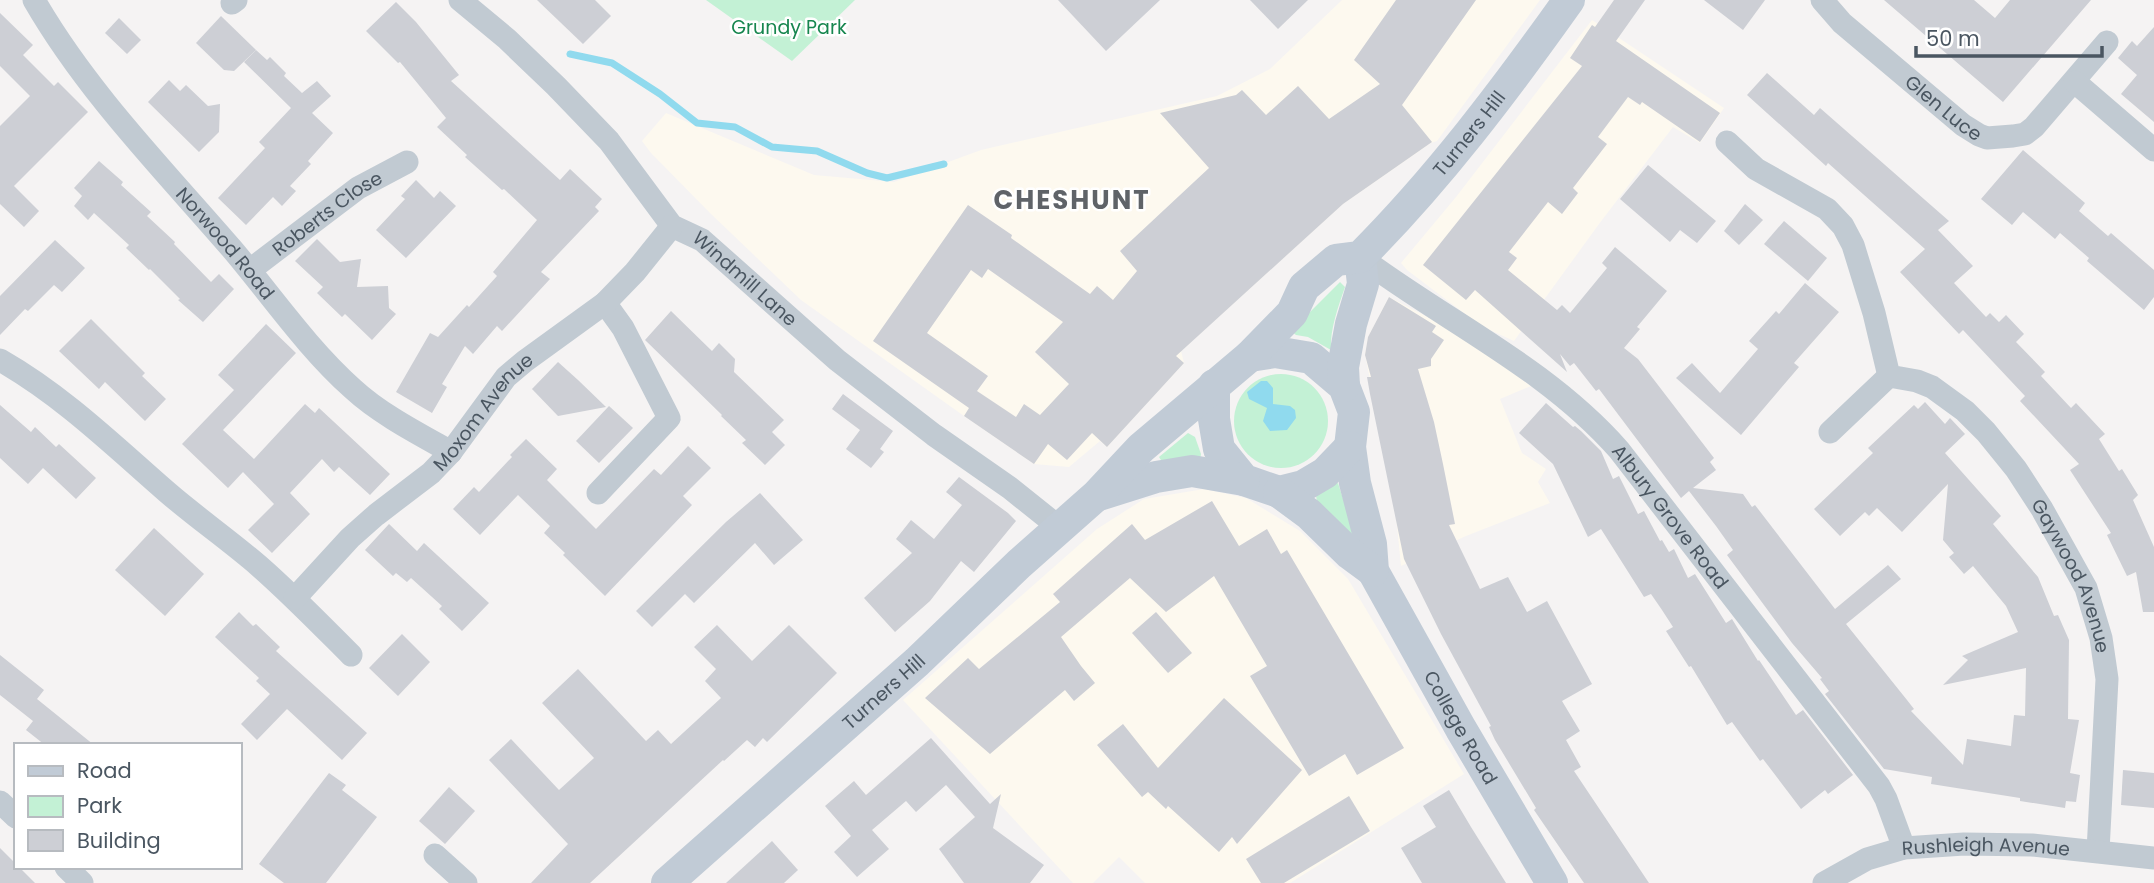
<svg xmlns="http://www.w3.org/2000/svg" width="2154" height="883" viewBox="0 0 2154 883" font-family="Poppins,sans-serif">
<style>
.commercial{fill:#fdf9ef}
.green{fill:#c3f1d5}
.water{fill:#90daee}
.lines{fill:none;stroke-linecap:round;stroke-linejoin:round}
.stream{stroke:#90daee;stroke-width:7}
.building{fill:#cdcfd5;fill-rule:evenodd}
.street{stroke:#c1cad2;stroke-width:23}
.secondary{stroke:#c1cbd6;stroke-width:32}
.labels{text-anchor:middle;stroke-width:5;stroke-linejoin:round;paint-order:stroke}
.park-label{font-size:19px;fill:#17864f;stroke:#fff}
.street-label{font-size:19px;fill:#4a5661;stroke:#fff}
.district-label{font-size:26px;font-weight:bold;letter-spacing:2px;fill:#5f6368;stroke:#fff}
</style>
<rect width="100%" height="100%" fill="#f5f3f3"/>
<!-- commercial -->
<g class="commercial">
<polygon points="1342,0 1540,0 1437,141 1431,143 1343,204 1181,351 1184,363 1107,447 1100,441 1069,467 1034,464 964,416 801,300 710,213 651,153 642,141 666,113 814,175 894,182 981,150 1217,96 1270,69"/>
<polygon points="1592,20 1724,108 1700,143 1673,127 1599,224 1514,341 1481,326 1407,270 1401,263 1456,197"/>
<polygon points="1389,297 1439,323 1487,354 1531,386 1500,399 1522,453 1546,469 1538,482 1550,503 1466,536 1401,566 1396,516 1365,354 1368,337"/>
<polygon points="1204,489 1246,498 1300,531 1348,579 1464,774 1290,883 1145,883 1119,857 1093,883 1073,883 903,700 1097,529 1144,499"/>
</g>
<!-- green -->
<g class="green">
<polygon points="706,0 855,0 792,61"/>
<path d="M 1340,282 L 1345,287 C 1338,308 1330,328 1331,350 L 1308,337 L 1296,335 L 1291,331 Z"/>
<circle cx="1281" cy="421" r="47"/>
<polygon points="1188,433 1195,437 1201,454 1200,460 1163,463 1159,457"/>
<polygon points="1338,483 1354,533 1349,537 1317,503 1316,495 1331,485"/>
</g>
<!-- water -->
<polygon class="water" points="1261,381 1267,381 1273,388 1273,404 1290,406 1295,410 1296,418 1287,430 1270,431 1263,421 1267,408 1249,399 1247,392"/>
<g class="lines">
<!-- stream -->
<polyline class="stream" points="570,54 612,63 660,94 697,123 735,127 772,147 817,151 867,173 887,178 944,164"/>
</g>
<!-- building -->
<g class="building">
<polygon points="537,0 595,0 611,16 583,44"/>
<polygon points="1058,0 1160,0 1106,51"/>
<polygon points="1250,0 1308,0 1278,29"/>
<path d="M 1396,0 L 1476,0 L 1402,105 L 1432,142 L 1343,204 L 1176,356 L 1184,363 L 1107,447 L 1092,433 L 1067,460 L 1048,444 L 1034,464 L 964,416 L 969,408 L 873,341 L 968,205 L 1012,235 L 1011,238 L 1090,294 L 1097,286 L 1113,300 L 1137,271 L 1120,251 L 1209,168 L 1160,113 L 1236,95 L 1242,90 L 1266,115 L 1298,86 L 1329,119 L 1380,84 L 1354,60 ZM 988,269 L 1063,322 L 1035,352 L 1069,384 L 1040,415 L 1024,404 L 1016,417 L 977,391 L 988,376 L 927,333 L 971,270 L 982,278 Z"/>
<polygon points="1614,0 1645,0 1616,41 1720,113 1700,142 1642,102 1640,105 1628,97 1598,137 1607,144 1573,188 1578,193 1562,214 1548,202 1509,252 1517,258 1508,270 1557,310 1562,305 1570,313 1607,268 1602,263 1615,247 1667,291 1637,327 1640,329 1624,348 1638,359 1714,458 1710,462 1716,470 1693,488 1743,494 1752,507 1755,505 1835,609 1888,565 1901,579 1846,624 1907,700 1914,709 1911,711 1963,765 1967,739 2011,746 2014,715 2025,716 2026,668 1943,685 1968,660 1962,656 2018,632 2006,606 1973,566 1964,574 1949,557 1954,553 1943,540 1948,484 1902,532 1877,508 1869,516 1865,512 1840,536 1814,509 1873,453 1868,448 1914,405 1918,409 1925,402 1945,424 1950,418 1965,434 1945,453 2001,516 1993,524 2038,577 2054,616 2058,615 2069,640 2068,719 2079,720 2070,773 2080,775 2076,802 2066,801 2065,808 2020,801 2020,798 1931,784 1932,777 1884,769 1825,694 1829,691 1820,679 1822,678 1792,643 1727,555 1733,550 1716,526 1689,491 1681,498 1599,389 1596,391 1574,363 1570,366 1560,354 1567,372 1475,290 1466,300 1423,265 1582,66 1570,58 1592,25 1595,27"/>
<polygon points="1704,0 1765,0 1743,30"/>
<polygon points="1884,0 1974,0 1995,18 2010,0 2091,0 2003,102"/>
<polygon points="396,2 416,22 459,75 451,81 560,180 570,169 602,199 595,207 599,211 541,272 550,279 502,331 497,326 473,354 465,346 442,384 447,387 432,413 396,392 430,333 438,337 467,305 469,307 497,276 493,272 537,220 504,189 502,190 465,157 467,155 437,127 446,118 400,62 398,63 366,31"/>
<polygon points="0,13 33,45 23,55 54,86 58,82 88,112 14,186 39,211 24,227 0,204 0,126 30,96 0,66"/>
<polygon points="221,16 256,50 234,71 224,70 196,43"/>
<polygon points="119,18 141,40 127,54 105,33"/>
<polygon points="2154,27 2154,122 2121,94 2137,75 2118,58 2132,41 2137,46"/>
<polygon points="256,50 267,60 270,57 286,73 284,76 302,93 317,81 331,96 312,113 333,133 308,161 311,164 290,186 296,191 282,206 273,197 246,225 218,198 265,148 259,142 291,108 244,62"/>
<polygon points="1767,73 1814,115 1820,108 1949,221 1938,230 1973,266 1954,283 1986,317 1990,313 1999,322 2006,315 2024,334 2016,342 2045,372 2041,376 2071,408 2076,403 2105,434 2099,439 2119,471 2122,469 2138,495 2133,500 2154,547 2154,612 2143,612 2136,572 2127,576 2107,535 2111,533 2070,470 2079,464 2020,401 2025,396 1963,330 1959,334 1900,272 1925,249 1828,163 1826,166 1747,95"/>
<polygon points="169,80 180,91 186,85 208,106 220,104 219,132 199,152 148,102"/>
<polygon points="2023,150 2085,203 2079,211 2108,236 2111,233 2154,270 2154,297 2144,310 2087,261 2089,258 2060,233 2055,239 2023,212 2012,225 1981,199"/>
<polygon points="99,161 123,182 121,185 151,212 147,216 175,242 174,244 211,282 219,274 234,289 203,322 178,300 180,299 150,269 149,270 126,248 129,245 94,213 88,220 74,206 82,196 74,188"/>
<polygon points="1648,165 1716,221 1697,243 1680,230 1670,242 1620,199"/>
<polygon points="416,180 434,198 440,191 456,206 406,258 376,230 405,199 401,196"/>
<polygon points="1745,204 1763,220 1739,245 1724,231"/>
<polygon points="1784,221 1827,258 1808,281 1764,244"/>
<polygon points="317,239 340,262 361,259 357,287 388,286 389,308 396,314 372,340 345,314 342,317 317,293 323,287 295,261"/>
<polygon points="55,240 85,268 62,292 54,285 28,311 25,309 0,335 0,296"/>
<polygon points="1805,283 1839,312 1794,363 1799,367 1741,435 1676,378 1692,363 1720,393 1758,349 1749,341 1776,311 1779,314"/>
<polygon points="1389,297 1436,326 1432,332 1444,340 1431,359 1431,366 1418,369 1434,422 1443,464 1455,524 1449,525 1480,589 1508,577 1527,612 1547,601 1592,684 1562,701 1580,731 1566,740 1581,767 1574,771 1649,883 1584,883 1534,810 1536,808 1495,740 1489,727 1491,726 1441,634 1404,559 1370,394 1367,377 1371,377 1365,355 1368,337"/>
<polygon points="671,311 712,351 719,343 735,359 734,372 784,420 772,432 785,445 765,465 742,443 746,440 721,416 722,415 645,340"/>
<polygon points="91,319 145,373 142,376 166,399 145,421 105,382 99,389 59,351"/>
<polygon points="266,324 296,353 223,430 254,459 305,404 315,413 319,408 390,474 370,495 339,467 334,472 322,459 290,493 310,514 272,553 248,530 274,504 243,472 228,488 182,444 234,390 218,375"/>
<polygon points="558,362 578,380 606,407 558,416 532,389"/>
<polygon points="843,394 893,431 880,449 884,452 871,468 846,449 860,430 832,409"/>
<polygon points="1546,403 1573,427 1575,426 1581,431 1601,451 1613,479 1619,476 1638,514 1644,511 1660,541 1662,540 1669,552 1674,549 1688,578 1695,574 1726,623 1732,619 1758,661 1759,660 1796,715 1803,710 1853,775 1828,794 1825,790 1801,809 1763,759 1760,761 1732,722 1727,725 1691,666 1689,667 1666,631 1673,627 1662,610 1651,594 1644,597 1601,529 1588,537 1553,464 1519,433"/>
<polygon points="0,405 31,432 35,427 56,447 59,444 96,478 76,499 43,468 28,484 0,458"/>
<polygon points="609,406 633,428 599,463 576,441"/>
<polygon points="526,439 557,469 547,480 596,529 654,469 661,475 688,446 711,468 683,496 692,505 605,596 563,555 565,553 544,533 550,526 518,495 480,535 453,509 474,487 479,492 512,457 510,455"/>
<polygon points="959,477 1008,513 1016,521 974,572 961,561 930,601 895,632 864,598 912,553 896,539 911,520 934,539 962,505 946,492"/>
<polygon points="760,493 803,540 774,565 755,543 694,603 685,594 652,627 636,611 726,522"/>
<polygon points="1212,501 1239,546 1267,529 1281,554 1287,550 1404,748 1357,775 1345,754 1309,776 1250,676 1267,666 1214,576 1166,612 1130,578 1061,637 1081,666 1095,683 1074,701 1065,690 990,754 925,698 968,658 979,669 1060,602 1053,594 1132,524 1145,540"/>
<polygon points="389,524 417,551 424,543 489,603 462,631 439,609 442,606 411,578 407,582 396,573 393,576 365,550"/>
<polygon points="154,528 204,574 165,616 115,570"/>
<polygon points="239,612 253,626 256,624 280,647 276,651 367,733 342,760 287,709 257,740 241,724 270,694 256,681 259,678 215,637"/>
<polygon points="1156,612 1192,653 1168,673 1132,633"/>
<polygon points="717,625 752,661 789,625 837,673 767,742 763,738 755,747 747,740 724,761 723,760 590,883 531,883 568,844 489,760 511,739 559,790 594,758 542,703 578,669 646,741 658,730 671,744 721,698 705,681 716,669 694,647"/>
<polygon points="402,634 430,662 398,696 369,668"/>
<polygon points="0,655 44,690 37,699 94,745 45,745 26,730 33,721 0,695"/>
<polygon points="1224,698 1302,770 1237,844 1232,837 1219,852 1168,806 1166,809 1148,792 1142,797 1097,745 1123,724 1158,768"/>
<polygon points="931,738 990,804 1001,794 993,828 1044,865 1030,883 964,883 939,849 975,817 946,785 916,812 906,801 872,830 889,849 857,877 834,852 851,836 825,806 854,781 866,795"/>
<polygon points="2123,770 2154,773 2154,808 2121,805"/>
<polygon points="329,773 346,785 342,790 377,817 326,883 284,883 259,864"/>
<polygon points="449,787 475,811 445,844 419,821"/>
<polygon points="1449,790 1471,827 1506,883 1422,883 1401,848 1436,827 1423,806"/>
<polygon points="1349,796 1370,831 1284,883 1261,883 1246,859"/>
<polygon points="772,841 798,870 784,883 726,883"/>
<polygon points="0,848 16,864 16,867 19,867 35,883 0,883"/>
</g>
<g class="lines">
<!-- street -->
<g class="street">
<path id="s1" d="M 34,0 C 87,92 163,169 232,249 C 271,295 307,348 353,389 C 380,414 419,434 451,452"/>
<path id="s2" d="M 460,0 L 507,39 L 556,86 L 609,141 L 672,226 L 702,240 L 837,360 L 934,435 L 1010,488 L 1060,528"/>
<path id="s3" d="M 1822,0 L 1842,23 L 1963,125 L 1979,135 L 1987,138 L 2013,136 L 2025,134 L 2034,127 L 2107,42"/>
<polyline points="232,3 236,0"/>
<polyline points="2075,82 2154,150"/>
<path id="s4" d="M 1727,142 L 1756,169 L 1827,209 L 1843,226 L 1853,245 L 1874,313 L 1889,376 L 1917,381 L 1932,387 L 1965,411 L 1986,432 L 2016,469 L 2042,509 L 2086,588 L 2101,638 L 2107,679 L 2098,851"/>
<path id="s5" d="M 1360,257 C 1447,322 1547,368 1619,450 L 1879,786 L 1886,799 L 1904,848"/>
<path id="s6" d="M 250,270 L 358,188 L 407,162"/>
<path d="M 0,360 C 63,396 113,445 167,492 C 197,518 229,540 259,566 C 291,594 321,625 351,655"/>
<polyline points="1830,432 1889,376"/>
<polyline points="598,493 669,418 623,328 605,303"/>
<path id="s7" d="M 295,598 L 350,538 L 376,515 L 431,473 L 451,452 L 506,377 L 525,361 L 605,303 L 635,272 L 672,226"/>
<polyline points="0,802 16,817"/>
<polyline points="435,855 466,883"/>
<polyline points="66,867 82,883"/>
<path id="s8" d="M 1824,883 L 1867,859 L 1904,848 L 1964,844 L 2032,845 L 2154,858"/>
</g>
<!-- secondary -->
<g class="secondary">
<path id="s9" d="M 1250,356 L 1275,352 L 1311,358 L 1344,386 L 1354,412 L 1350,447 L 1355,483 L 1371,544 L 1373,571 L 1461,729 L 1552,883"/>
<polyline points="1214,385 1214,419 1219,449 1244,480 1279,492 1303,486 1325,473 1350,447"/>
<polyline points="1344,386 1343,367 1351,324 1363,284 1360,257"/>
<polyline points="1279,492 1309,514 1350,554 1373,571"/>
<polyline points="1099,495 1156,477 1192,471 1244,480"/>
<path id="s10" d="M 667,883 L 917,662 L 1019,564 L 1097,495 L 1141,448 L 1250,356 L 1292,313 L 1304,287 L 1336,260 L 1360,257 C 1438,179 1505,90 1569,0"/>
</g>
</g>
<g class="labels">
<!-- park labels -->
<g class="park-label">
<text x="789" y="34">Grundy Park</text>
</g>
<!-- street labels -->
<g class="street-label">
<text dy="7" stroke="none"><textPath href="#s3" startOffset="163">Glen Luce</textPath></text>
<text dy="7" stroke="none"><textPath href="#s10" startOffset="1106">Turners Hill</textPath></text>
<text dy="7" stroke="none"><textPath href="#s6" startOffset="96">Roberts Close</textPath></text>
<text dy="7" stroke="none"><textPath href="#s1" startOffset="310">Norwood Road</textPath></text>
<text dy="7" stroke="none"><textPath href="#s2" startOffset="402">Windmill Lane</textPath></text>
<text dy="7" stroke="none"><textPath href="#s7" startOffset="266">Moxom Avenue</textPath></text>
<text dy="7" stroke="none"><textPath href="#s5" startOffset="408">Albury Grove Road</textPath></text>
<text dy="7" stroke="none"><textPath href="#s4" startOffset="586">Gaywood Avenue</textPath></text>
<text dy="7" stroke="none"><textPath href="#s10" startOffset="289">Turners Hill</textPath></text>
<text dy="7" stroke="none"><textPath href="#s9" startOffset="474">College Road</textPath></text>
<text dy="7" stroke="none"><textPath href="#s8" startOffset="170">Rushleigh Avenue</textPath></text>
</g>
<!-- district labels -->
<g class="district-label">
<text x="1072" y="209">CHESHUNT</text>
</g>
</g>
<!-- legend -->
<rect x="14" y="743" width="228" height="126" fill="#ffffff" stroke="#b7bbc0" stroke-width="2"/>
<rect x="28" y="766" width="35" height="10" fill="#c1cbd6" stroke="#b7bbc0" stroke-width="2"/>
<text x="77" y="778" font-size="21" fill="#4a5661">Road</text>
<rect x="28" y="796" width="35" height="21" fill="#c3f1d5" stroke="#b7bbc0" stroke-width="2"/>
<text x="77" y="813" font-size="21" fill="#4a5661">Park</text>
<rect x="28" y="830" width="35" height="21" fill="#cdcfd5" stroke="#b7bbc0" stroke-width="2"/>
<text x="77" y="848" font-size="21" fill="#4a5661">Building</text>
<!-- scale -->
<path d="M1916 46v10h186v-10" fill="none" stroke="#4a5661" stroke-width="3.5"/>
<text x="1926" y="46" font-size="21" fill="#4a5661" stroke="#ffffff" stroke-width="5" paint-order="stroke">50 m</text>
</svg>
